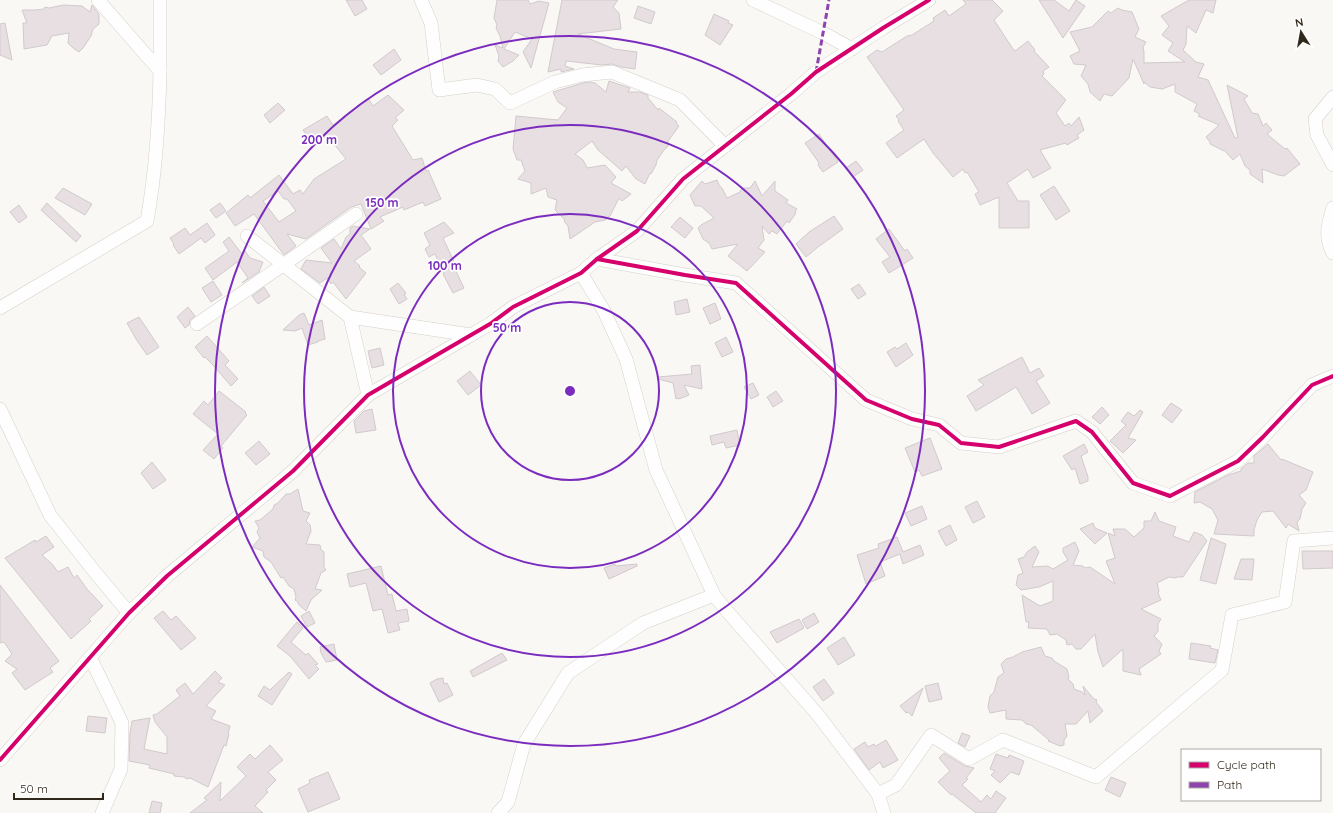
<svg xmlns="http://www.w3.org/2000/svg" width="1333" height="813" viewBox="0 0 1333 813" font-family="Quicksand,sans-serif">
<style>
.building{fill:#e7dfe1;stroke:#d1cacd;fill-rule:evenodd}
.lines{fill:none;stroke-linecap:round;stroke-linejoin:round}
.street-casing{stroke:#d5d0c9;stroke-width:14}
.street{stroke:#fefefe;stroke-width:13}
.quiet{stroke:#8e44ad;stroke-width:3;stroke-dasharray:6 3;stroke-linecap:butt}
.cycleway-casing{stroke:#fff;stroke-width:6}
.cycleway{stroke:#d6006c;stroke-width:4}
.ring{fill:none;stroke:#7b2cbf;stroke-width:2}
.centre{fill:#7b2cbf;stroke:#fff;stroke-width:2}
.ring-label{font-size:12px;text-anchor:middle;font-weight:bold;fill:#7b2cbf;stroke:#fff;stroke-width:3.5;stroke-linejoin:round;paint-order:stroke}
</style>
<rect width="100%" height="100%" fill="#faf8f5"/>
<!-- building -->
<g class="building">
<polygon points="346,0 362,0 367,9 355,16"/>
<polygon points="497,0 528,0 530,4 539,1 549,3 531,68 523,52 532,39 515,32 504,49 519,55 513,61 503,67 498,61 499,56 495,45 503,48 500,36 496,28 497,25 494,18"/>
<polygon points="562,0 618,0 613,7 619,13 621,29 578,34 614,49 637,52 635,69 621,67 612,64 602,65 566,61 565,66 574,69 561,72 561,69 548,72"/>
<polygon points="963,0 992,0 1003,11 994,20 1013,49 1015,51 1028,41 1035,50 1034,51 1049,67 1043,71 1044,74 1042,76 1066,100 1056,113 1065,126 1069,123 1071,126 1079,117 1084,130 1077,135 1079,138 1067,145 1066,143 1040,150 1051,168 1033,178 1028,169 1007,183 1018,201 1029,201 1029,228 999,228 999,197 980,205 975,194 979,192 967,172 965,173 963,169 953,177 933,153 924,139 897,158 886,143 904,130 898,121 899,120 896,116 904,110 867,57 877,50 882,52 907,36 912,35 934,21 933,18 945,10 949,16 966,4"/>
<polygon points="1039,0 1054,0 1069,11 1076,0 1085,6 1063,38"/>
<polygon points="1189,0 1216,0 1213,13 1206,10 1196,33 1187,26 1186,44 1183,50 1196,62 1204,64 1198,77 1208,80 1235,138 1238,138 1227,85 1248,96 1244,99 1252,113 1258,114 1263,126 1266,123 1272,130 1267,134 1285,149 1287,148 1300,164 1284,176 1278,175 1262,169 1263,183 1250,174 1250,170 1245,166 1240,154 1233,160 1224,150 1224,151 1210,144 1210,142 1206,137 1219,125 1198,116 1200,114 1194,111 1197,104 1175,92 1175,84 1162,89 1150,87 1144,82 1144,84 1133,59 1129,78 1112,96 1104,94 1100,101 1090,92 1088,84 1081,76 1086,65 1074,64 1070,56 1080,51 1070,32 1092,27 1108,11 1111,13 1118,8 1122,10 1132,12 1139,29 1135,37 1146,42 1143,47 1144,52 1144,63 1185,62 1168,51 1173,43 1162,35 1169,26 1161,16"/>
<polygon points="63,5 82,6 90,12 92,5 99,14 99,24 93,29 91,36 83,48 79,52 73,48 68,43 69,33 52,36 47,45 24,49 23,23 27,23 22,10 35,10 44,9 45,7 49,8"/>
<polygon points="638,6 655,12 651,24 634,18"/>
<polygon points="714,14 729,21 728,23 733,25 720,45 705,35"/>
<polygon points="5,23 12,60 0,55 0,24"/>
<polygon points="394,49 401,60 381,75 373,65"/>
<polygon points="609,81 630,88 628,92 640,92 648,95 648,98 658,110 659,108 677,122 676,123 679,126 668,141 668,146 664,150 657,160 656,165 651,174 650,173 645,184 636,179 626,166 622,171 598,150 592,141 575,154 583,160 587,168 605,165 616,177 611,183 631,194 622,201 619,198 610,216 605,220 595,222 570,239 568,226 564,221 565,220 555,210 557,200 548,197 546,188 531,194 531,183 518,179 525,171 521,160 517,160 513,149 516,116 558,120 567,108 558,102 553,92 583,83 590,82 595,83 606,92"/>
<path d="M 388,95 L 404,110 L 395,118 L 398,120 L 392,126 L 413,160 L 422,158 L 426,171 L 428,170 L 441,199 L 425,206 L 423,202 L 404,210 L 403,207 L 380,217 L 384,221 L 371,229 L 361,204 L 351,207 L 306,239 L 287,234 L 296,246 L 284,255 L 254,214 L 235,226 L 226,213 L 248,195 L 250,198 L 279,175 L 293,194 L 300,190 L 303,194 L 314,179 L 346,159 L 334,144 L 332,145 L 326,136 L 313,145 L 303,130 L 327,116 L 333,125 L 368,98 L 373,106 ZM 278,191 L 284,199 L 287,199 L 296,211 L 279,222 L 263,201 Z"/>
<polygon points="278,103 285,110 270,123 264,115"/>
<polygon points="819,134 838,162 823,172 818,165 819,163 805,143"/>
<polygon points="856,161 863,170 853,177 846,168"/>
<polygon points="717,180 719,185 722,188 727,198 740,192 742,188 750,188 755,181 762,196 775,181 775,191 788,200 786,203 797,209 795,212 796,213 789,223 787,221 777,234 772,231 769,234 762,226 764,240 758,248 765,252 747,271 728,256 738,244 712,249 709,243 703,239 698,228 701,225 714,218 701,206 695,206 690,195 702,181 705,184"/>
<polygon points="1054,186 1070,211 1056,220 1040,195"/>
<polygon points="63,188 92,204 85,215 55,198"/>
<polygon points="47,203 81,236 76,242 41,210"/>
<polygon points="220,203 226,211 216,218 210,210"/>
<polygon points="19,205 27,217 19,223 10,212"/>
<polygon points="834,216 843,229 818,247 806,257 796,244 809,232"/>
<polygon points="680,217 693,228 685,238 671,227"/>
<polygon points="444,222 454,233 443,238 457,268 455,269 464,288 453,293 443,274 444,273 435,254 429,257 425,249 430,245 424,233"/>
<polygon points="207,223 215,235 205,243 201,238 179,254 173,245 174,244 170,238 185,228 190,235"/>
<polygon points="353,226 370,229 361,235 371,249 354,261 360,266 359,267 366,273 346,299 333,282 331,284 327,278 320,283 301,269 306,260 332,263 321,248 334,239 341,249 346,237 350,234 350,228"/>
<polygon points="889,229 905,251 907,249 913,258 889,273 882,262 890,257 876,239"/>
<polygon points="229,237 242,254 245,251 250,258 263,262 259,272 242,283 248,278 237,262 213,280 205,268 229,251 223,242"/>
<polygon points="213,281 222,295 211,302 202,288"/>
<polygon points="398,283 406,293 404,294 407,299 399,304 390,289"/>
<polygon points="859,284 866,294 858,299 851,289"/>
<polygon points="264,287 270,296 258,304 252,296"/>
<polygon points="687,299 690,312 676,315 674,302"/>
<polygon points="715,303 721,319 710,324 703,308"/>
<polygon points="188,307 195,316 190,320 189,325 185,328 177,317"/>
<polygon points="304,313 309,325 322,320 325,339 318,341 318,342 308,345 302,328 295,331 283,330 299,315"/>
<polygon points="139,317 159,347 147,355 136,339 127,323"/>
<polygon points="207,336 229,361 225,365 238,379 231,386 212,364 205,357 204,358 195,347"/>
<polygon points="726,337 733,352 722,357 715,343"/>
<polygon points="906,343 913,355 896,367 887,352 895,347 897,349"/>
<polygon points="380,348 384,365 372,368 368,351"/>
<polygon points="1022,357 1030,373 1039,368 1044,376 1036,381 1050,403 1032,414 1016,387 976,411 967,396 984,385 978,380"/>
<polygon points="700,365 702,389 684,385 689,395 679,399 678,398 676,399 673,383 658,379 658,377 692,374 691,366"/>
<polygon points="470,371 481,385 468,395 457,381"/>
<polygon points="753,383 759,395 751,399 744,387"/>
<polygon points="219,391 246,412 245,413 247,415 221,446 223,448 214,459 203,450 218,434 193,414 204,401 208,405"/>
<polygon points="776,391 783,401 773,407 767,397"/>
<polygon points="1171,403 1182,410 1172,423 1162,415"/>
<polygon points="1102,407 1109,415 1100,424 1092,417"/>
<polygon points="372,409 376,430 356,433 354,421 364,411"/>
<polygon points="1140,410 1143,412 1128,438 1136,440 1123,453 1110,441 1126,425 1121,421 1128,412 1134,416"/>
<polygon points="737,430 740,445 726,448 724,442 712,445 710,436"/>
<polygon points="930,438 942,469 922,476 919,470 915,472 905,448"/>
<polygon points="259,441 270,454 256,465 245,453"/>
<polygon points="1084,444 1088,452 1081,456 1088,477 1088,481 1080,484 1075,468 1072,470 1063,456"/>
<polygon points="1268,444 1281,460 1282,459 1313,472 1306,490 1299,495 1306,503 1302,509 1300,519 1297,522 1299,531 1288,524 1286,528 1273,511 1262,512 1257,520 1254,530 1254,536 1214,534 1218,520 1212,509 1200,502 1194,503 1195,492 1228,475 1241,471 1241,469 1248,463 1254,463 1254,456"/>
<polygon points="152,462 166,480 153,489 141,473"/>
<polygon points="298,489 303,511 310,513 306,521 310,525 311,531 306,544 320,545 321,550 324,552 324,567 326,570 321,573 315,589 322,590 311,600 306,611 299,605 297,601 295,600 296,597 294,589 289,586 283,577 281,578 271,562 264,557 263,551 252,547 260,538 257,532 259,528 255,521 260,520 273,509 274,505 278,503 286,494 290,494"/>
<polygon points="977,501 985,517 973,523 965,507"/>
<polygon points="922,506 927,519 911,526 905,513"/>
<polygon points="1155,512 1159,521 1176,527 1173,536 1189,542 1194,532 1202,535 1207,541 1183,577 1177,577 1175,578 1169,577 1157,583 1159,591 1158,593 1161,600 1141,609 1161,619 1158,624 1158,631 1154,636 1162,644 1159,651 1161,654 1139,669 1141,675 1123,671 1123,649 1103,667 1098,652 1095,634 1081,649 1076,649 1072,644 1067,645 1066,640 1057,634 1050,635 1047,629 1028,628 1029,622 1026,622 1022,595 1040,606 1053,601 1053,581 1039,587 1021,590 1016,585 1018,575 1023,573 1018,559 1024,557 1027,552 1035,546 1039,552 1032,567 1048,566 1053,569 1068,560 1063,552 1063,548 1075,542 1079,551 1073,565 1083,566 1085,568 1090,567 1115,584 1106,561 1115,558 1108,533 1115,536 1113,529 1125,529 1134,537 1144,528 1144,521 1151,521"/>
<polygon points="1093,523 1095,528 1107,533 1095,544 1080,529"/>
<polygon points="950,525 957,540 946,546 938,531"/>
<polygon points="46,536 54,547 42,555 53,565 58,572 68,567 74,578 77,575 87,589 103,606 89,619 91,621 71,639 5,558 35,540 36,542"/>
<polygon points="897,537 903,552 920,545 924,555 903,564 900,554 880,562 885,576 866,584 857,555 879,548 878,544"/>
<polygon points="1211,538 1226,544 1216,584 1200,580"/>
<polygon points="1302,551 1333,551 1333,568 1303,569"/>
<polygon points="1241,559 1254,559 1252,580 1234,579"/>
<polygon points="615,564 616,566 637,564 637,566 609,579 604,568"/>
<polygon points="381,566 388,595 392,594 396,611 407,609 409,621 398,623 400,630 388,633 382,609 373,611 366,583 350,587 347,574"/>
<polygon points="0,585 59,661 50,668 53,672 25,690 12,673 17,669 5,661 12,654 4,642 0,643"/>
<polygon points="163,611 171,620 176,616 196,638 181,650 154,618"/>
<polygon points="309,611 315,623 307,627 301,616"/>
<polygon points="814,613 819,622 807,629 802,620"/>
<polygon points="799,619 804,628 777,643 770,632"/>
<polygon points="297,622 303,628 291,642 306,655 308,653 318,664 315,665 319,669 309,679 290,656 277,646"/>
<polygon points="844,637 855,655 838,665 827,648"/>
<polygon points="1191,643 1211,646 1210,648 1218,650 1215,663 1189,659"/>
<polygon points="334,644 337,660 326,662 321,653 320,647"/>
<polygon points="1041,647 1045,656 1052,658 1054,661 1067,669 1069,677 1068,679 1073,684 1074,689 1082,692 1085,695 1083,686 1094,699 1097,700 1096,702 1103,711 1090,723 1088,711 1076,724 1065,724 1067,736 1064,740 1064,745 1060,746 1048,741 1049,740 1031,725 1026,724 1022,720 1006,719 1006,710 990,713 988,707 990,696 994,692 998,677 1004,673 1001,664 1006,659 1013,657 1022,652"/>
<polygon points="502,653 507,660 473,677 470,671"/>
<polygon points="215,671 222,678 218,682 225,685 206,706 216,711 211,719 230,726 228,734 229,734 226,746 224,745 208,787 190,778 187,779 184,777 174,776 174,774 149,768 150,765 129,761 130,733 132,721 150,718 144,749 167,754 167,737 155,722 153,715 157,714 180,696 176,690 185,683 193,694"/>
<polygon points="289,672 292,674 272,705 258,696 264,686 270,690"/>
<polygon points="443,678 444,684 447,683 453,695 439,702 430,683 437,679"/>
<polygon points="824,679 834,693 823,701 813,687"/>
<polygon points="938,683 942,699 929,702 925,686"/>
<polygon points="923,688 912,716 908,712 906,713 900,706"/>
<polygon points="88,716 107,718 105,733 86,731"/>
<polygon points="962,733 970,736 965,747 958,743"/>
<polygon points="886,740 898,760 883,768 880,762 869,770 854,749 865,742 868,747 874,744 876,746"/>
<polygon points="270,745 283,760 268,772 276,780 266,790 268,792 255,806 263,813 190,813 207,800 204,798 221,782 220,801 246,776 237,767 250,754 255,759"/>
<polygon points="944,753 965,766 974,768 966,778 968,779 962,785 981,802 987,795 991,799 996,791 1006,798 995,813 976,813 952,794 951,795 938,782 950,771 939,758"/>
<polygon points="996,754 1008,758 1009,755 1024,761 1019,775 1011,772 1000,783 991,775 995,771 990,769"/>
<polygon points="328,772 340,799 308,812 298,789 310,783 309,780"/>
<polygon points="1111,777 1126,783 1120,797 1105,790"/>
<polygon points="152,801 162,803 160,813 149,813"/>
</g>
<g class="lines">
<defs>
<g id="street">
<polyline points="421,0 431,23 439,90 477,85 495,89 510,103 555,82 582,75 612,72 680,100 725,146"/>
<polyline points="753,0 823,33 852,49"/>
<polyline points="160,71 160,0"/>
<polyline points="1333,97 1315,119 1317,135 1333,165"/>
<path d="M 1333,208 C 1328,224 1324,237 1333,253"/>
<polyline points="247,236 350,317 368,395"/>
<polyline points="597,259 685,275 736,283 866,400 912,419 939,425 961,443 999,447 1076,421 1092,432 1133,483 1170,496 1238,461 1263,437 1312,385 1333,376"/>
<path d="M 0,308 L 147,221 C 156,171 159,121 160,71 L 98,0"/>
<polyline points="350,317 471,335"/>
<polyline points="197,324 283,265 356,214"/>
<polyline points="0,409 50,515 94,571 129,613"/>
<polyline points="714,595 726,610 818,715 878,794 884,813"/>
<polyline points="90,657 122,723 121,769 102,813"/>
<polyline points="0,760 129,613 167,576 293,471 368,395 471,335 490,324 513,307 581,273 597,259 637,231 683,179 791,94 816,72 883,28 929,0"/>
<polyline points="878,794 896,785 931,735 969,759 1003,740 1096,777 1222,670 1232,615 1285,602 1294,541 1333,538"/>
<polyline points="498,813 508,802 524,744 568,673 643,623 714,595 656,470 626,359 604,311 581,273"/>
</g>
</defs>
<!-- street casing -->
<use href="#street" class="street-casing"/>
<!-- street -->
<use href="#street" class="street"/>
<!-- quiet -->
<polyline class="quiet" points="816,72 829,0"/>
<defs>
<g id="cycleway">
<polyline points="597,259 685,275 736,283 866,400 912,419 939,425 961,443 999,447 1076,421 1092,432 1133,483 1170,496 1238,461 1263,437 1312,385 1333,376"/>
<polyline points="0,760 129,613 167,576 293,471 368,395 471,335 490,324 513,307 581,273 597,259 637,231 683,179 791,94 816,72 883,28 929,0"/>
</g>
</defs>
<!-- cycleway casing -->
<use href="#cycleway" class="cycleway-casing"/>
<!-- cycleway -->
<use href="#cycleway" class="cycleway"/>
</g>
<!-- distance rings -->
<g class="ring">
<circle cx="570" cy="391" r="89"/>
<circle cx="570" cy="391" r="177"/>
<circle cx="570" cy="391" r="266"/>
<circle cx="570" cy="391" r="355"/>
</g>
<circle cx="570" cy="391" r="6" class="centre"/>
<g class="ring-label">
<text x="319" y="144">200 m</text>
<text x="382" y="207">150 m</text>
<text x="445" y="270">100 m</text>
<text x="507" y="332">50 m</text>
</g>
<!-- legend -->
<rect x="1181" y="749" width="140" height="52" fill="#ffffff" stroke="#ada9a4"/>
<rect x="1189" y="762" width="20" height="6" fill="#d6006c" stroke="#ada9a4"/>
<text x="1217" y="769" font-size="12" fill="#31281c">Cycle path</text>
<rect x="1189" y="782" width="20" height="6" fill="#8e44ad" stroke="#ada9a4"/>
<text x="1217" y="789" font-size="12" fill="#31281c">Path</text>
<!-- north arrow -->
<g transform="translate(1301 32) rotate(349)" stroke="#ffffff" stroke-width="3" paint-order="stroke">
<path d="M0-3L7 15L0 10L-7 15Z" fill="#31281c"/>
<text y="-6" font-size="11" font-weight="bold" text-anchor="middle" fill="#31281c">N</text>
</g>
<!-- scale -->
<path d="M14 793v6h89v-6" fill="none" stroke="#31281c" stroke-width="2"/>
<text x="20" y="793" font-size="12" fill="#31281c" stroke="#ffffff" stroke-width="3" paint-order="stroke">50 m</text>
</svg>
